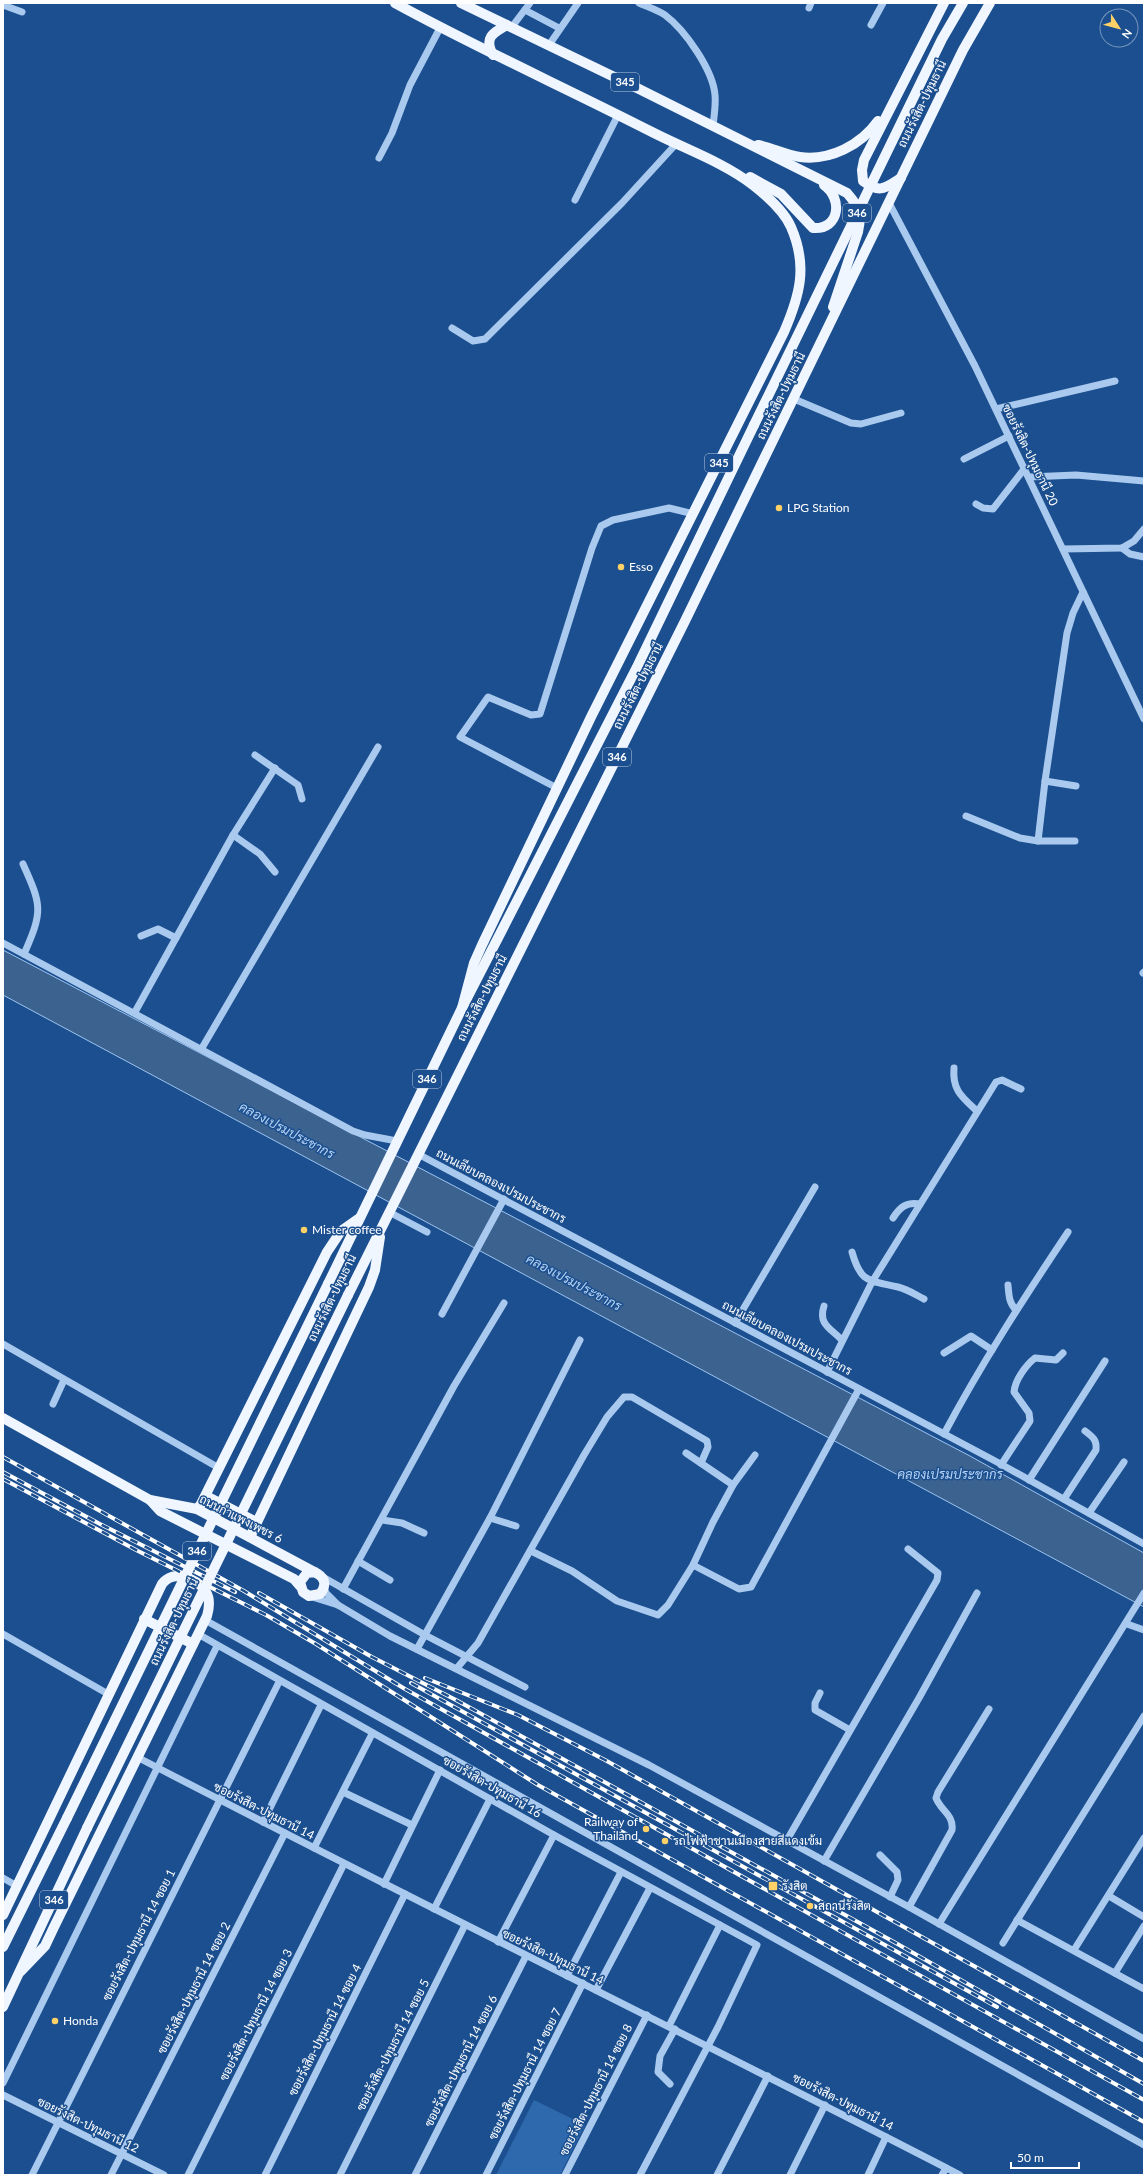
<svg xmlns="http://www.w3.org/2000/svg" width="1147" height="2178" viewBox="0 0 1147 2178" font-family="Lato,Sarabun,sans-serif">
<style>
.green{fill:#2e69ad}
.water{fill:#3c6290;stroke:#9cc4f0}
.lines{fill:none;stroke-linecap:round;stroke-linejoin:round}
.minor{stroke:#a9c9ee;stroke-width:7}
.major{stroke:#f0f6ff;stroke-width:10}
.rail-casing{stroke:#fff;stroke-width:4}
.rail{stroke:#1b4f8f;stroke-width:2.5;stroke-dasharray:8;stroke-linecap:butt}
.major-bridge{stroke:#f0f6ff;stroke-width:10}
.poi-dot{fill:#ffd166;stroke:#1b4f8f;stroke-width:1.5}
.labels{text-anchor:middle;stroke-width:3;stroke-linejoin:round;paint-order:stroke}
.shield{fill:#1b4f8f;stroke:#bbcadd;stroke-width:1}
.shield-label{font-size:11px;font-weight:bold;fill:#fff}
.street-label{font-size:12px;fill:#fff;stroke:#1b4f8f}
.poi-label{font-size:12px;fill:#fff;stroke:#1b4f8f;text-anchor:start}
.water-label{font-size:13px;font-style:italic;fill:#b5d3f5;stroke:#1b4f8f}
</style>
<rect width="100%" height="100%" fill="#1b4f8f"/>
<!-- green -->
<polygon class="green" points="534,2100 585,2125 560,2175 496,2175"/>
<!-- water -->
<polygon class="water" points="3,950 970,1456 1144,1553 1144,1607 3,995"/>
<g class="lines">
<!-- minor -->
<g class="minor">
<path d="M 639,3 C 648,7 657,10 665,15 C 685,30 713,70 715,95 C 716,105 714,116 713,126"/>
<polyline points="3,5 22,12"/>
<polyline points="809,8 811,3"/>
<polyline points="525,10 559,28"/>
<polyline points="871,25 883,3"/>
<polyline points="511,28 530,3"/>
<polyline points="549,45 578,3"/>
<polyline points="379,158 392,133 410,85 440,28"/>
<polyline points="575,200 618,115"/>
<polyline points="889,203 975,366 1144,719"/>
<polyline points="452,328 473,341 485,339 622,203 676,144"/>
<polyline points="794,399 851,423 861,424 901,413"/>
<polyline points="996,409 1115,381"/>
<polyline points="964,459 1009,436"/>
<polyline points="1029,477 1076,475 1144,481"/>
<polyline points="976,504 983,508 993,509 1025,468"/>
<polyline points="1122,548 1130,554 1144,557"/>
<polyline points="1063,549 1122,548 1134,541 1144,529"/>
<polyline points="255,755 298,785 302,799"/>
<polyline points="1045,781 1076,786"/>
<polyline points="557,788 460,737 488,697 531,715 540,714 592,548 601,526 613,520 669,508 694,514"/>
<polyline points="966,816 1020,838 1038,841"/>
<polyline points="233,835 260,854 275,872"/>
<polyline points="1075,841 1038,841 1045,781 1067,633 1073,613 1083,592"/>
<path d="M 23,864 C 42,906 43,911 24,954"/>
<polyline points="141,936 158,929 176,938"/>
<polyline points="3,943 353,1131 365,1135 397,1141"/>
<polyline points="1143,973 1144,972"/>
<polyline points="135,1012 233,835 275,768"/>
<polyline points="202,1048 378,747"/>
<path d="M 954,1068 C 952,1090 962,1097 977,1111"/>
<polyline points="418,1154 997,1462 1144,1544"/>
<polyline points="389,1212 427,1232"/>
<path d="M 893,1218 C 900,1207 906,1202 920,1204"/>
<path d="M 852,1252 C 861,1284 869,1280 898,1287 C 907,1289 916,1295 924,1299"/>
<path d="M 1008,1285 C 1009,1296 1009,1303 1016,1310"/>
<path d="M 824,1306 C 818,1324 830,1328 842,1340"/>
<polyline points="442,1314 504,1199"/>
<polyline points="735,1323 815,1187"/>
<polyline points="3,1344 219,1468"/>
<polyline points="944,1353 971,1336 992,1350"/>
<polyline points="827,1372 872,1282 996,1082 1002,1080 1021,1089"/>
<polyline points="53,1404 64,1380"/>
<path d="M 944,1434 C 981,1364 1024,1298 1068,1232"/>
<polyline points="686,1453 733,1485"/>
<path d="M 1001,1465 L 1030,1421 L 1029,1413 L 1014,1392 C 1015,1380 1026,1365 1035,1358 L 1056,1360 L 1063,1353"/>
<polyline points="1029,1480 1105,1361"/>
<path d="M 1064,1499 L 1096,1450 C 1097,1440 1093,1437 1085,1431"/>
<polyline points="1089,1513 1124,1462"/>
<polyline points="490,1518 516,1526"/>
<polyline points="382,1520 402,1523 424,1533"/>
<polyline points="531,1551 572,1571 617,1601 658,1615 668,1605 693,1565 713,1522 733,1485 755,1455"/>
<polyline points="358,1561 390,1580"/>
<polyline points="693,1565 739,1589 751,1587 859,1389"/>
<polyline points="321,1576 425,1635 525,1687"/>
<polyline points="324,1587 326,1593 338,1605"/>
<polyline points="343,1589 454,1386 504,1303"/>
<polyline points="309,1596 338,1605 390,1636 649,1765 909,1907 1144,2039"/>
<polyline points="205,1620 1144,2145"/>
<polyline points="1127,1624 1144,1630"/>
<polyline points="3,1634 108,1694"/>
<polyline points="198,1634 554,1835 757,1945 718,2027 640,2175"/>
<polyline points="417,1649 490,1518 580,1340"/>
<polyline points="457,1668 478,1643 584,1455 607,1417 624,1397 632,1397 707,1441 708,1447 701,1463"/>
<polyline points="820,1693 815,1703 815,1710 850,1730"/>
<path d="M 137,1757 C 410,1899 687,2034 960,2175"/>
<polyline points="343,1792 412,1825"/>
<polyline points="263,1822 321,1705"/>
<polyline points="787,1840 937,1580 938,1573 908,1549"/>
<polyline points="314,1848 372,1734"/>
<polyline points="880,1855 897,1872 898,1880 890,1897"/>
<polyline points="824,1861 919,1698 977,1593"/>
<polyline points="3,1878 17,1886"/>
<polyline points="384,1884 440,1770"/>
<polyline points="1109,1896 1144,1917"/>
<path d="M 909,1907 L 952,1830 C 954,1815 941,1811 936,1798 L 938,1792 L 989,1709"/>
<polyline points="434,1909 490,1799"/>
<polyline points="1017,1920 1144,1989"/>
<polyline points="939,1924 1144,1593"/>
<polyline points="498,1942 554,1835"/>
<polyline points="1003,1943 1144,1716"/>
<polyline points="1074,1950 1144,1838"/>
<polyline points="1115,1973 1144,1926"/>
<polyline points="567,1976 621,1872"/>
<polyline points="596,1990 650,1888"/>
<polyline points="669,2026 720,1925"/>
<polyline points="3,2083 217,1646"/>
<polyline points="670,2084 658,2072 660,2056 675,2029"/>
<polyline points="3,2095 164,2175"/>
<polyline points="32,2175 279,1682"/>
<polyline points="111,2175 285,1833"/>
<polyline points="188,2175 344,1864"/>
<polyline points="265,2175 405,1894"/>
<polyline points="340,2175 465,1925"/>
<polyline points="415,2175 526,1956"/>
<polyline points="486,2175 583,1983"/>
<polyline points="565,2175 647,2015"/>
<polyline points="717,2175 768,2076"/>
<polyline points="790,2175 825,2105"/>
<polyline points="868,2175 886,2137"/>
<polyline points="942,2175 946,2168"/>
</g>
<!-- major -->
<g class="major">
<path d="M 395,3 C 479,49 566,88 652,132 C 685,149 723,162 753,185 C 767,196 784,211 791,227 C 808,266 800,295 784,332 L 591,717 L 482,945 L 474,963 L 462,1008"/>
<path d="M 461,3 L 635,87 L 847,193 C 860,208 862,213 858,232 L 833,307"/>
<path d="M 493,55 C 484,38 492,33 507,25"/>
<path d="M 758,145 C 772,148 786,155 800,157 C 830,161 861,145 878,121"/>
<path d="M 750,177 L 781,194 L 813,228 C 840,230 843,198 824,185"/>
<path d="M 901,178 C 885,188 880,194 863,181 L 862,170 L 864,160 L 944,3"/>
<polyline points="328,1284 462,1008 638,665 754,425"/>
<polyline points="348,1295 685,621 963,50 990,3"/>
<path d="M 3,1418 L 150,1500 L 197,1509 L 318,1574 C 326,1579 326,1587 320,1594 L 309,1596 L 303,1592 L 300,1582 L 307,1573 L 315,1572"/>
<polyline points="206,1496 256,1522"/>
<polyline points="150,1500 160,1511 294,1579 300,1586"/>
<polyline points="197,1509 201,1504 327,1252 341,1231 358,1219"/>
<polyline points="250,1537 369,1287 375,1270 380,1237"/>
<polyline points="144,1619 193,1644"/>
<path d="M 3,1915 L 162,1584 C 173,1569 196,1577 206,1592 C 211,1600 209,1609 207,1616 L 54,1927 L 45,1946 L 21,1971"/>
<polyline points="3,1947 67,1818"/>
<polyline points="3,2007 87,1828"/>
</g>
<defs>
<g id="rail">
<polyline points="3,1457 244,1591 405,1689 1144,2100"/>
<polyline points="3,1472 100,1524 235,1592"/>
<polyline points="3,1479 138,1551 266,1615 316,1644 538,1785 1144,2122"/>
<polyline points="259,1593 372,1657 456,1700 894,1942 1144,2084"/>
<polyline points="425,1678 518,1715 605,1760 1144,2061"/>
<polyline points="411,1683 997,2007"/>
</g>
</defs>
<!-- rail casing -->
<use href="#rail" class="rail-casing"/>
<!-- rail -->
<use href="#rail" class="rail"/>
<!-- major-bridge -->
<g class="major-bridge">
<polyline points="754,425 942,39 963,3"/>
<polyline points="67,1818 328,1284"/>
<polyline points="87,1828 348,1295"/>
</g>
</g>
<!-- markers -->
<g class="poi-dot">
<circle cx="779" cy="508" r="4"/>
<circle cx="621" cy="567" r="4"/>
<circle cx="304" cy="1230" r="4"/>
<circle cx="646" cy="1829" r="4"/>
<circle cx="665" cy="1841" r="4"/>
<rect x="768" y="1881" width="10" height="10" rx="2"/>
<circle cx="810" cy="1906" r="4"/>
<circle cx="55" cy="2021" r="4"/>
</g>
<g class="labels">
<!-- shield labels -->
<g class="shield">
<rect x="611" y="73" width="28" height="18" rx="3"/>
<rect x="843" y="204" width="28" height="18" rx="3"/>
<rect x="705" y="454" width="28" height="18" rx="3"/>
<rect x="603" y="748" width="28" height="18" rx="3"/>
<rect x="413" y="1070" width="28" height="18" rx="3"/>
<rect x="183" y="1542" width="28" height="18" rx="3"/>
<rect x="40" y="1891" width="28" height="18" rx="3"/>
</g>
<g class="shield-label">
<text x="625" y="86">345</text>
<text x="857" y="217">346</text>
<text x="719" y="467">345</text>
<text x="617" y="761">346</text>
<text x="427" y="1083">346</text>
<text x="197" y="1555">346</text>
<text x="54" y="1904">346</text>
</g>
<!-- street labels -->
<g class="street-label">
<text transform="translate(922 104) rotate(-64)" y="4">ถนนรังสิต-ปทุมธานี</text>
<text transform="translate(781 396) rotate(-64)" y="4">ถนนรังสิต-ปทุมธานี</text>
<text transform="translate(1030 455) rotate(64)" y="4">ซอยรังสิต-ปทุมธานี 20</text>
<text transform="translate(638 686) rotate(-63)" y="4">ถนนรังสิต-ปทุมธานี</text>
<text transform="translate(482 998) rotate(-63)" y="4">ถนนรังสิต-ปทุมธานี</text>
<text transform="translate(501 1186) rotate(28)" y="4">ถนนเลียบคลองเปรมประชากร</text>
<text transform="translate(332 1298) rotate(-64)" y="4">ถนนรังสิต-ปทุมธานี</text>
<text transform="translate(787 1338) rotate(28)" y="4">ถนนเลียบคลองเปรมประชากร</text>
<text transform="translate(241 1519) rotate(27)" y="4">ถนนกำแพงเพชร 6</text>
<text transform="translate(174 1622) rotate(-64)" y="4">ถนนรังสิต-ปทุมธานี</text>
<text transform="translate(492 1787) rotate(30)" y="4">ซอยรังสิต-ปทุมธานี 16</text>
<text transform="translate(264 1811) rotate(27)" y="4">ซอยรังสิต-ปทุมธานี 14</text>
<text transform="translate(139 1935) rotate(-63)" y="4">ซอยรังสิต-ปทุมธานี 14 ซอย 1</text>
<text transform="translate(553 1957) rotate(26)" y="4">ซอยรังสิต-ปทุมธานี 14</text>
<text transform="translate(194 1988) rotate(-63)" y="4">ซอยรังสิต-ปทุมธานี 14 ซอย 2</text>
<text transform="translate(256 2015) rotate(-63)" y="4">ซอยรังสิต-ปทุมธานี 14 ซอย 3</text>
<text transform="translate(325 2030) rotate(-63)" y="4">ซอยรังสิต-ปทุมธานี 14 ซอย 4</text>
<text transform="translate(393 2045) rotate(-63)" y="4">ซอยรังสิต-ปทุมธานี 14 ซอย 5</text>
<text transform="translate(461 2061) rotate(-63)" y="4">ซอยรังสิต-ปทุมธานี 14 ซอย 6</text>
<text transform="translate(525 2074) rotate(-63)" y="4">ซอยรังสิต-ปทุมธานี 14 ซอย 7</text>
<text transform="translate(596 2090) rotate(-63)" y="4">ซอยรังสิต-ปทุมธานี 14 ซอย 8</text>
<text transform="translate(843 2102) rotate(27)" y="4">ซอยรังสิต-ปทุมธานี 14</text>
<text transform="translate(88 2125) rotate(26)" y="4">ซอยรังสิต-ปทุมธานี 12</text>
</g>
<!-- poi labels -->
<g class="poi-label">
<text x="787" y="512">LPG Station</text>
<text x="629" y="571">Esso</text>
<text x="312" y="1234">Mister coffee</text>
<text x="638" y="1826" text-anchor="end">Railway of<tspan x="638" dy="14">Thailand</tspan></text>
<text x="673" y="1845">รถไฟฟ้าชานเมืองสายสีแดงเข้ม</text>
<text x="782" y="1890">รังสิต</text>
<text x="818" y="1910">สถานีรังสิต</text>
<text x="63" y="2025">Honda</text>
</g>
<!-- water labels -->
<g class="water-label">
<text transform="translate(287 1130) rotate(28)" y="5">คลองเปรมประชากร</text>
<text transform="translate(574 1282) rotate(28)" y="5">คลองเปรมประชากร</text>
<text x="950" y="1479">คลองเปรมประชากร</text>
</g>
</g>
<!-- border -->
<rect width="1147" height="2178" fill="none" stroke="#ffffff" stroke-width="8"/>
<!-- north arrow -->
<g transform="translate(1119 28) rotate(126)"><circle r="19" fill="#1b4f8f" stroke="#7695bc"/>
<path d="M0-3L7 15L0 10L-7 15Z" fill="#ffd166"/>
<text y="-6" font-size="11" font-weight="bold" text-anchor="middle" fill="#ffffff">N</text>
</g>
<!-- scale -->
<path d="M1011 2162v6h68v-6" fill="none" stroke="#ffffff" stroke-width="2"/>
<text x="1017" y="2162" font-size="12" fill="#ffffff" stroke="#1b4f8f" stroke-width="3" paint-order="stroke">50 m</text>
</svg>
